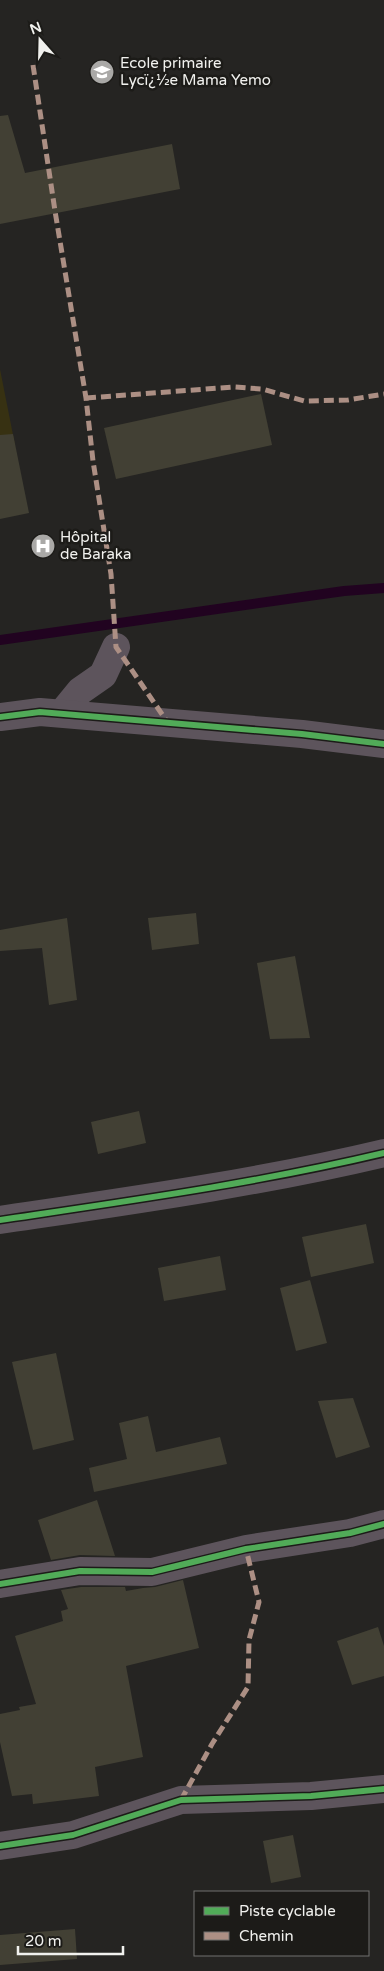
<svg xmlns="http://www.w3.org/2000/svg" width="384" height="1971" viewBox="0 0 384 1971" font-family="'Varela Round',sans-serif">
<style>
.green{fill:#373112}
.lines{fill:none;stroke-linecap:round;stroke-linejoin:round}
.stream{stroke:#210320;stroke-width:10}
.building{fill:#424034}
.minor{stroke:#5d545c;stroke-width:28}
.quiet{stroke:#ac8f84;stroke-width:5;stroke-dasharray:10 5;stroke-linecap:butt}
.cycleway-casing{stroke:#1c1b18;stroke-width:9}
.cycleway{stroke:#51ab58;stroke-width:6}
.labels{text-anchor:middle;stroke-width:5;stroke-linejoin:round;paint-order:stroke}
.poi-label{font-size:15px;fill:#f1f1ee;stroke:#1c1b18;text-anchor:start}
</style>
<rect width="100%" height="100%" fill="#252422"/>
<!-- green -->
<polygon class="green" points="0,369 15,445 0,448"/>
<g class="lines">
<!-- stream -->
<polyline class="stream" points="0,640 344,591 384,588"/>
</g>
<!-- building -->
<g class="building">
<polygon points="8,115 25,173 172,144 180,189 0,224 0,116"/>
<polygon points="261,394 272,445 116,479 104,428"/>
<polygon points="13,434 29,513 0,519 0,435"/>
<polygon points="196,913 199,944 152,950 148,918"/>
<polygon points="67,918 77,1000 49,1005 42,948 0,951 0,930"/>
<polygon points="295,956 310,1038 270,1039 257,963"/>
<polygon points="139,1111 146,1143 98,1154 91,1122"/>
<polygon points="366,1224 374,1263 311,1277 302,1237"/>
<polygon points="220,1256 226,1290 164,1301 158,1268"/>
<polygon points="310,1280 327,1343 296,1351 280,1288"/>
<polygon points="56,1353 74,1440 33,1450 12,1362"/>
<polygon points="353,1398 370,1447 336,1458 318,1401"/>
<polygon points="148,1416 156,1452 220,1437 227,1464 94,1492 89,1468 127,1459 119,1423"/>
<polygon points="97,1500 115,1556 80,1555 51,1560 38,1520"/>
<polygon points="183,1580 199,1648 126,1666 143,1757 95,1767 99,1796 33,1804 32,1794 12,1796 0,1742 0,1714 20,1710 19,1707 36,1704 15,1636 63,1621 61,1611 68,1609 61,1590 81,1587 125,1587 126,1591 143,1588 155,1587"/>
<polygon points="378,1627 384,1646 384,1676 352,1685 337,1641"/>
<polygon points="293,1835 301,1877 271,1883 263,1841"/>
<polygon points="75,1929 77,1959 0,1965 0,1935"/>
</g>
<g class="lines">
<!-- minor -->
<g class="minor">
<polyline points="62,713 80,691 103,675 116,647"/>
<polyline points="0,717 40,712 302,734 384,744"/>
<path d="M 0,1220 C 128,1201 258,1183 384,1153"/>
<polyline points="0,1584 80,1571 152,1572 246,1549 350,1533 384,1524"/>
<polyline points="0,1846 73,1835 181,1800 311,1796 384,1789"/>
</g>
<!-- quiet -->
<g class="quiet">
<polyline points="33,65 55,211 86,398 93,461 111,574 116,647 168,723"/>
<polyline points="86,398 234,387 262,389 304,401 348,400 384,394"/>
<polyline points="181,1800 212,1744 248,1687 249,1640 259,1602 246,1549"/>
</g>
<defs>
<g id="cycleway">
<polyline points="0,717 40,712 302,734 384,744"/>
<path d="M 0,1220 C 128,1201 258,1183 384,1153"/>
<polyline points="0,1584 80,1571 152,1572 246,1549 350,1533 384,1524"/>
<polyline points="0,1846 73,1835 181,1800 311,1796 384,1789"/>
</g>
</defs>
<!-- cycleway casing -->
<use href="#cycleway" class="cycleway-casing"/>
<!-- cycleway -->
<use href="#cycleway" class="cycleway"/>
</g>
<!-- icons -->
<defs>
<symbol id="school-disc" viewBox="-11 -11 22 22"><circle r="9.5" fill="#aaa9a7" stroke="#1c1b18"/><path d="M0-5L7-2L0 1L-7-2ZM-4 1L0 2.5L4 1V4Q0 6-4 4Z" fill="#fff"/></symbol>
<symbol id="hospital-disc" viewBox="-11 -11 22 22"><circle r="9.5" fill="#aaa9a7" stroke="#1c1b18"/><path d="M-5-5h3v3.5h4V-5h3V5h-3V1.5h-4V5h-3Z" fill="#fff"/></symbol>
</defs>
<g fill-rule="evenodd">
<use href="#school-disc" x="88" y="58" width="28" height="28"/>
<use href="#hospital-disc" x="29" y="532" width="28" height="28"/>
</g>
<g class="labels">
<!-- poi labels -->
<g class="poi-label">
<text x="120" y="68">Ecole primaire<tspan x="120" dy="17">Lycï¿½e Mama Yemo</tspan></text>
<text x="60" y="542">Hôpital<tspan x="60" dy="17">de Baraka</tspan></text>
</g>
</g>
<!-- legend -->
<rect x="194" y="1891" width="175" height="65" fill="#1c1b18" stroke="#71716e"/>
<rect x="204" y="1907" width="25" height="8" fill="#51ab58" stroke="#71716e"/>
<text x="239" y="1916" font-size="15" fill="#f1f1ee">Piste cyclable</text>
<rect x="204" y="1932" width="25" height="8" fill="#ac8f84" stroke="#71716e"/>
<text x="239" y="1941" font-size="15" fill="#f1f1ee">Chemin</text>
<!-- north arrow -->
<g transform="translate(40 40) rotate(340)" stroke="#1c1b18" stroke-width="4" paint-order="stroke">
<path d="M0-4L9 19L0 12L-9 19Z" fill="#f1f1ee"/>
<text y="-8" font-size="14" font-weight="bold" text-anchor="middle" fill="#f1f1ee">N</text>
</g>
<!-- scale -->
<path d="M18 1946v8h105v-8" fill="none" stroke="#f1f1ee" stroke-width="2.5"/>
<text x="25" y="1946" font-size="15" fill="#f1f1ee" stroke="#1c1b18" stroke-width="4" paint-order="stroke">20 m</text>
</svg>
